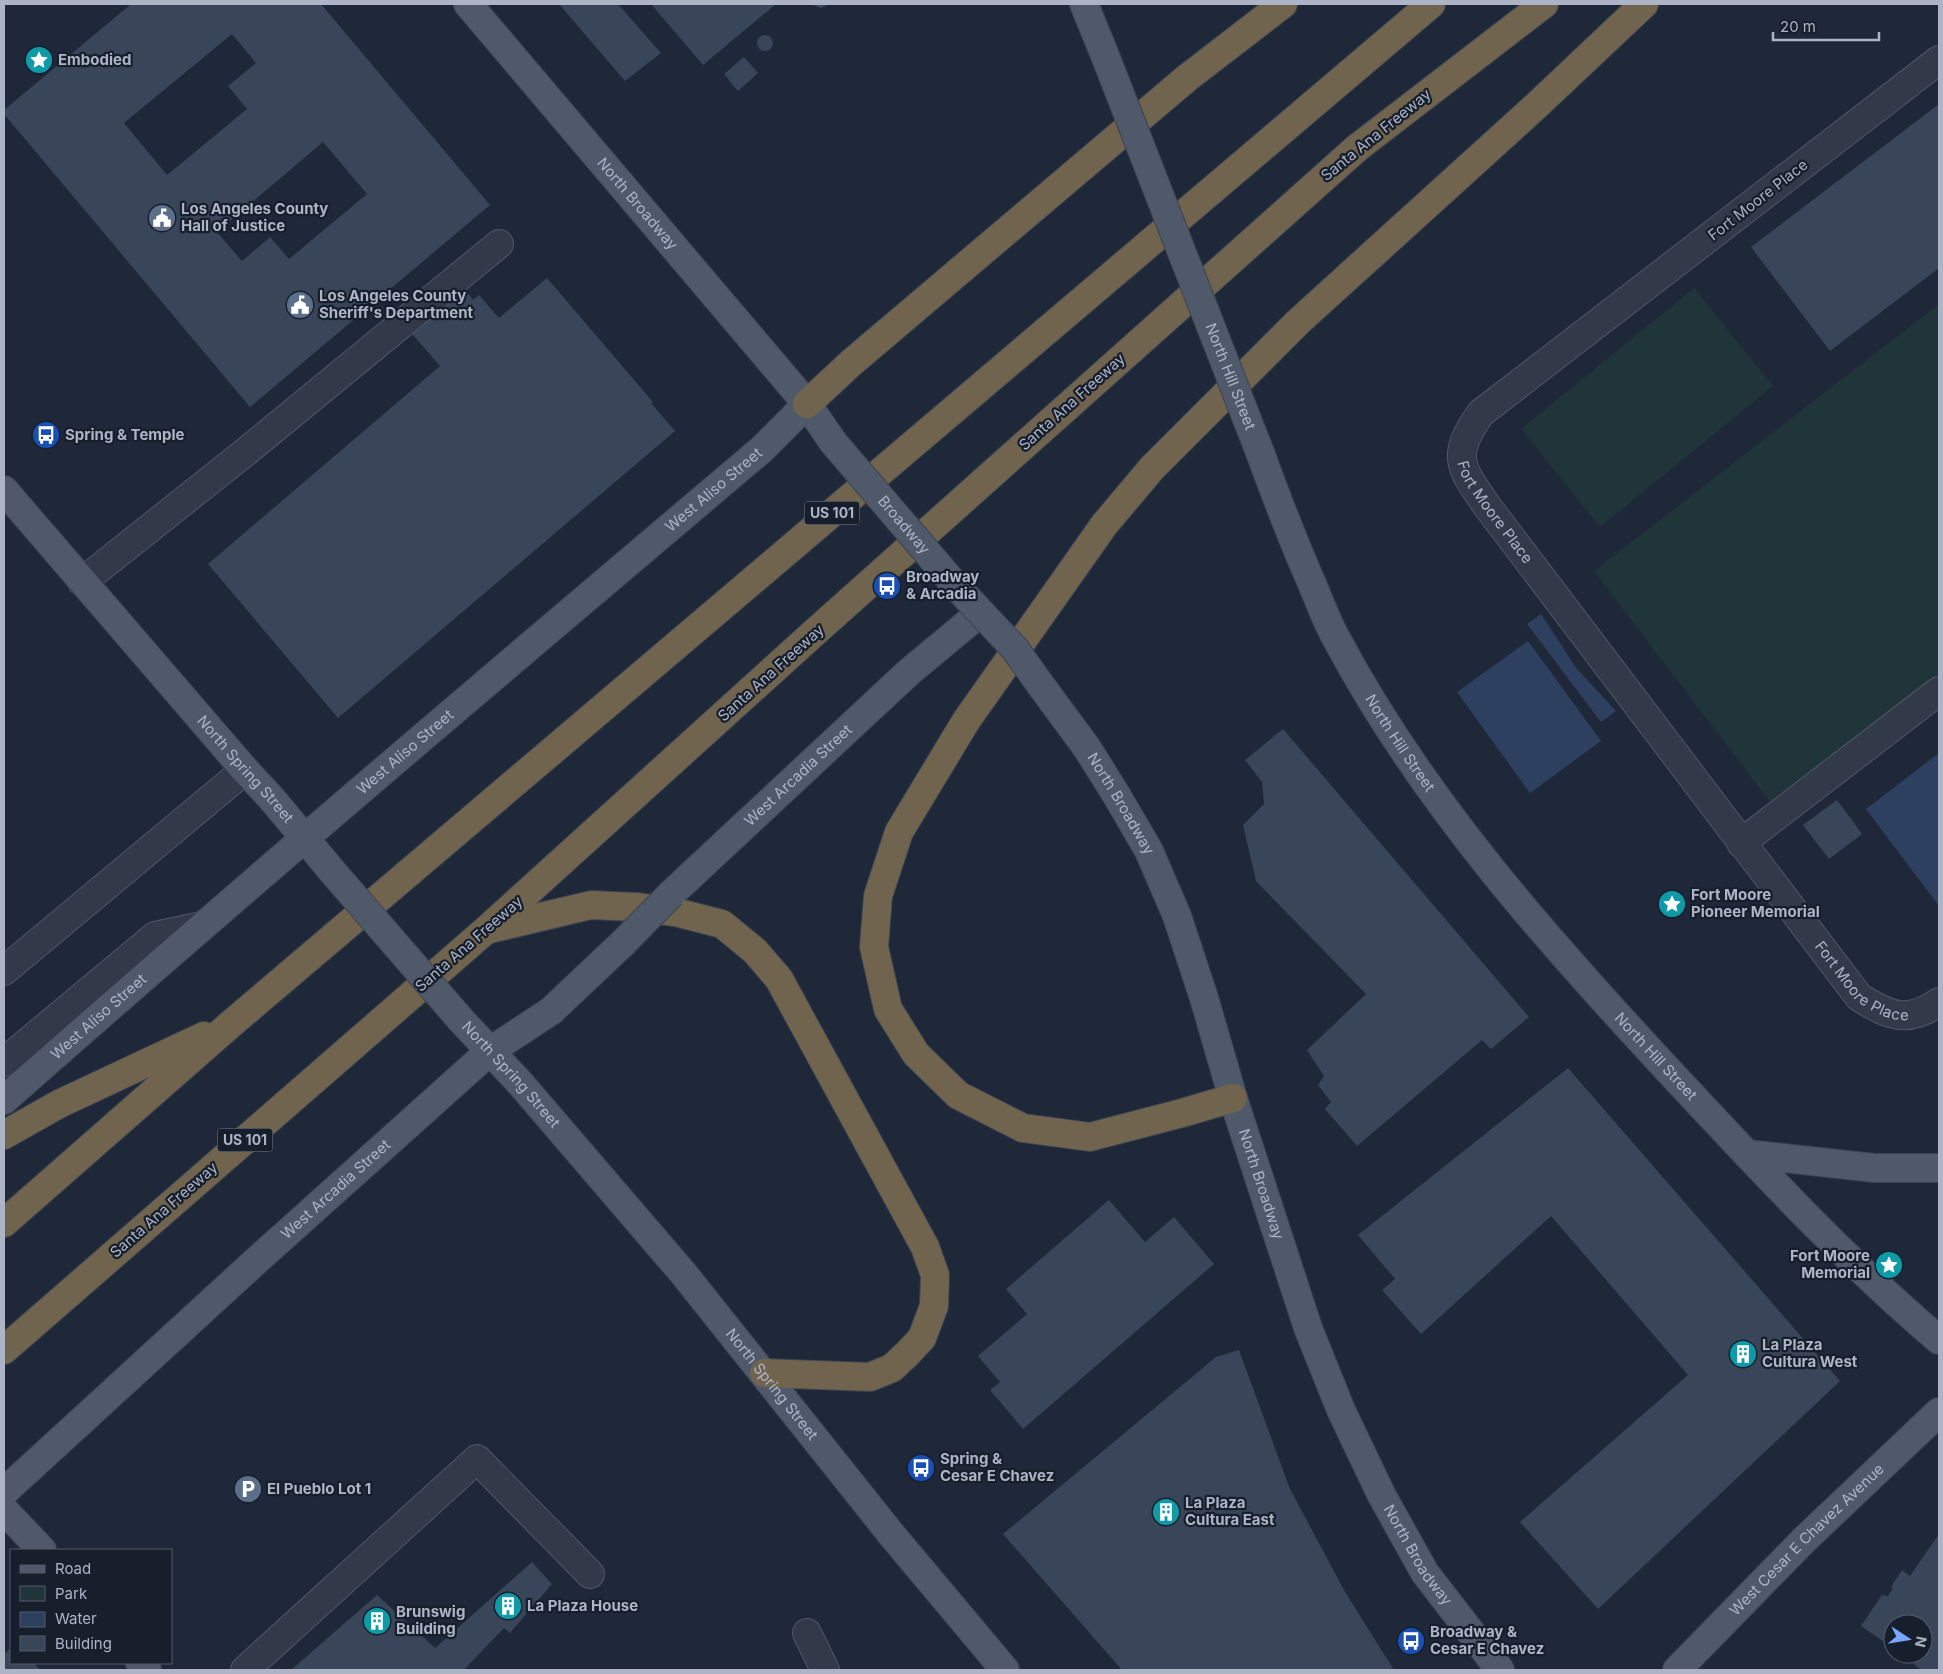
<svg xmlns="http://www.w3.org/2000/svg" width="1943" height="1674" viewBox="0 0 1943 1674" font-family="Inter,sans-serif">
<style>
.green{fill:#203539}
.water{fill:#2e405f}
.building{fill:#394659;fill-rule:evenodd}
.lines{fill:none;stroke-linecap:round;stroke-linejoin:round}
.minor-casing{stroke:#4f5767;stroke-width:30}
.major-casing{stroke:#3b4352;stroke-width:30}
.highway-casing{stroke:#3c4453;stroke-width:30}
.minor{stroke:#323a49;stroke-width:28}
.major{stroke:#4f5969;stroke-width:28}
.highway{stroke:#70644e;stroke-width:28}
.major-bridge-casing{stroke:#3b4352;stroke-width:30;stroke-linecap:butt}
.major-bridge{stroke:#4f5969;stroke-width:28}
.labels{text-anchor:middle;stroke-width:4.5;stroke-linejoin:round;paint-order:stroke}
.shield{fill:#171f2d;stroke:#7f8798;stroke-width:1}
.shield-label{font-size:14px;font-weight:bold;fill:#acb4c6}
.poi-label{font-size:15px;font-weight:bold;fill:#acb4c6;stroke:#171f2d;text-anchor:start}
.street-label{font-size:15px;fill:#acb4c6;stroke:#171f2d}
</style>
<rect width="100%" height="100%" fill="#1e2838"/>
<!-- green -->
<g class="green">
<polygon points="1694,288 1773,386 1600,527 1521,429"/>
<polygon points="1939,304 1939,679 1774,807 1594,571"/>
</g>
<!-- water -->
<g class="water">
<polygon points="1541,614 1577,669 1616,711 1601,722 1527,624"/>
<polygon points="1528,641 1601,741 1530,793 1457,692"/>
<polygon points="1939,753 1939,906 1866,809"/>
</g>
<!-- building -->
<g class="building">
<path d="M 131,4 L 321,4 L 490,205 L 250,407 L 4,114 L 4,110 ZM 232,34 L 256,63 L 228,86 L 247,109 L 167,175 L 124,123 ZM 323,142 L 367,194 L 289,259 L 270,237 L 242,261 L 217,232 Z"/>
<polygon points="559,4 618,4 661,53 625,81"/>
<polygon points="651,4 776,4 703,65"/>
<polygon points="811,4 830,4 821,8"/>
<circle cx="765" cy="43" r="8"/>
<polygon points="744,57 758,73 738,91 724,74"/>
<polygon points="1939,104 1939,268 1830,351 1751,247"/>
<polygon points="547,278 653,402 651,403 675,431 338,718 208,564 440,366 407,328 460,283 473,300 479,295 499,318"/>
<polygon points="1283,729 1529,1017 1491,1049 1482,1040 1357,1146 1325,1109 1331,1102 1318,1085 1324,1076 1307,1050 1366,994 1256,881 1243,825 1264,804 1262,782 1245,760"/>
<polygon points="1837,800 1862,834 1829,859 1803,825"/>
<polygon points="1568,1068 1840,1381 1598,1609 1520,1522 1688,1375 1551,1216 1421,1334 1382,1290 1395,1279 1358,1235"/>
<polygon points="1109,1200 1145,1242 1174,1217 1214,1264 1023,1429 990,1390 1000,1382 978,1356 1027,1314 1006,1289"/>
<polygon points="1239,1350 1290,1489 1345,1592 1394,1670 1122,1670 1003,1534 1216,1357"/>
<polygon points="1939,1534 1939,1670 1921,1670 1901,1654 1923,1654 1923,1624 1893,1624 1893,1648 1861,1626 1882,1595 1888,1596 1893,1588 1891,1587 1902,1570 1910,1576"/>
<polygon points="532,1562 552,1584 510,1633 504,1628 464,1670 291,1670 377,1595 435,1648"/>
<polygon points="11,1648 11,1663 34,1663 40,1670 4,1670 4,1654"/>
</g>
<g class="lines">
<defs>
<g id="minor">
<path id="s1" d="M 1939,60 L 1481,413 C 1450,456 1460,467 1487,506 L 1859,997 C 1889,1016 1908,1024 1939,1002"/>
<polyline points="82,582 243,454 499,244"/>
<polyline points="1741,843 1939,691"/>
<polyline points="4,971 245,770"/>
<polyline points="4,1062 155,936 202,926"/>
<polyline points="807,1633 825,1670"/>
<polyline points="245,1670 477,1459 590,1574"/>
</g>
<g id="major">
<path id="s2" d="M 468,4 L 807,404 L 833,442"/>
<polyline points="1084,4 1106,58"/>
<path id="s3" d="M 1261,455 C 1277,499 1294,543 1313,586 C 1320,603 1327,622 1336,638 C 1424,804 1554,948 1682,1085 C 1764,1173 1847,1262 1939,1340"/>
<path id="s4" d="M 4,490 L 245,770 L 272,799 L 332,871"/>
<path id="s5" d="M 1042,687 L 1087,748 L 1117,796 L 1149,851 L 1177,916 L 1204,998 L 1233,1098 L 1308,1328 L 1341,1410 L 1381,1494 L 1425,1573 L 1500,1670"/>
<path id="s6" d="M 671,894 L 909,672 L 980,613"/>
<path id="s7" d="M 461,1020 L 520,1083 L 683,1273 L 891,1534 L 1005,1670"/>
<path id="s8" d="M 4,1100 C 253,880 507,665 761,450 L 807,404"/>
<polyline points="1747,1154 1874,1168 1939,1168"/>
<path id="s9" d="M 4,1492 L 256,1261 L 490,1051 L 551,1011 L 624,942"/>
<polyline points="4,1510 42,1550"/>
<polyline points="140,1663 147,1670"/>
<path id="s10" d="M 1677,1670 L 1804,1540 L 1939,1412"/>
</g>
<g id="highway">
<polyline points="807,404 851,363 1187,78 1283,4"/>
<polyline points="490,929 591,905 636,907 675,912 722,924 755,951 779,979 925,1247 935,1275 934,1306 922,1338 908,1353 892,1368 870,1377 764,1373"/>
<polyline points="1233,1098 1182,1113 1090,1137 1023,1128 958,1095 916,1054 888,1009 874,947 878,896 899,832 966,721 1104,525 1152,468 1298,322 1536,106 1644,4"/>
<polyline points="4,1135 59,1104 204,1036"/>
<polyline points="4,1223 232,1023 1431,4"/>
<polyline points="4,1350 486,930 815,632 1357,148 1544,4"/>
</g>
</defs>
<!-- minor casing -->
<use href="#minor" class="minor-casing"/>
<!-- major casing -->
<use href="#major" class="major-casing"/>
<!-- highway casing -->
<use href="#highway" class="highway-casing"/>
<!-- minor -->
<use href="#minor" class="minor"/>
<!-- major -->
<use href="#major" class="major"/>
<!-- highway -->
<use href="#highway" class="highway"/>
<defs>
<g id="major-bridge">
<path id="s11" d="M 1106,58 L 1261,455"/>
<path id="s12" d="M 833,442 L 955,585 L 1015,649 L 1042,687"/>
<polyline points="332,871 461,1020"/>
<polyline points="624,942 671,894"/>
</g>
</defs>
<!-- major-bridge casing -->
<use href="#major-bridge" class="major-bridge-casing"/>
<!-- major-bridge -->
<use href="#major-bridge" class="major-bridge"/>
</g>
<!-- icons -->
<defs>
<symbol id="sight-disc" viewBox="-11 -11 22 22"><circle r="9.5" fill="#0f9aa8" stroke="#171f2d"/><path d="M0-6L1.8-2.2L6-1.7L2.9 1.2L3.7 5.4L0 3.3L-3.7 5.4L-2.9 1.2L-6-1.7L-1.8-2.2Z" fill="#fff"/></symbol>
<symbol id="civic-disc" viewBox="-11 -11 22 22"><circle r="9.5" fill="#5c6f8a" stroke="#171f2d"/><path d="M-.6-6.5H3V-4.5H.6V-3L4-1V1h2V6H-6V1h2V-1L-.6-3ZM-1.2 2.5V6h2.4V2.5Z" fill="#fff"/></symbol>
<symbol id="bus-disc" viewBox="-11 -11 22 22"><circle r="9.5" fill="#1a4fb4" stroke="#171f2d"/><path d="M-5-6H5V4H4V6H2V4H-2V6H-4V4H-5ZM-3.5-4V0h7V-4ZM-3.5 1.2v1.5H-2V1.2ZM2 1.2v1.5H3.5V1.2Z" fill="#fff"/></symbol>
<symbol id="building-disc" viewBox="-11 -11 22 22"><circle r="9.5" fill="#0f9aa8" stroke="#171f2d"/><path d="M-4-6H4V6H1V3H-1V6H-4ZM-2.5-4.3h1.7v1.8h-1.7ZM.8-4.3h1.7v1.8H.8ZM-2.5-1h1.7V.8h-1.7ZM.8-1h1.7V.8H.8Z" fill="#fff"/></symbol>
<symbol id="parking-disc" viewBox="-11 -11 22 22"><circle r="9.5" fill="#5c6f8a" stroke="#171f2d"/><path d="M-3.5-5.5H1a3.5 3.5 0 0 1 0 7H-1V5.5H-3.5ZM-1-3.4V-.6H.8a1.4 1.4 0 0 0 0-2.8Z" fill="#fff"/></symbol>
</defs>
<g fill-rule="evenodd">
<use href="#sight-disc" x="23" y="44" width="32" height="32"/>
<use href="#civic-disc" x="146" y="202" width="32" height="32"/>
<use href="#civic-disc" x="284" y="289" width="32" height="32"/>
<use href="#bus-disc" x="30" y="419" width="32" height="32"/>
<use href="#bus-disc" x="871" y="570" width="32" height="32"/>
<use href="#sight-disc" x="1656" y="888" width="32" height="32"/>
<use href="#sight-disc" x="1873" y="1249" width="32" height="32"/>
<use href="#building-disc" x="1727" y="1338" width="32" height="32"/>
<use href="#bus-disc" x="905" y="1452" width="32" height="32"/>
<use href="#parking-disc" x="232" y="1473" width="32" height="32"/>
<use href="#building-disc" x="1150" y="1496" width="32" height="32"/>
<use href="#building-disc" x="492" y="1590" width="32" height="32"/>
<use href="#building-disc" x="361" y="1605" width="32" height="32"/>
<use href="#bus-disc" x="1395" y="1625" width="32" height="32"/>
</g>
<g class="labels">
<!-- shield labels -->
<g class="shield">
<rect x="804.5" y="501.5" width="55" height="23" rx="4"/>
<rect x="217.5" y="1128.5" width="55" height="23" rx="4"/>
</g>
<g class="shield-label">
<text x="832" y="518">US 101</text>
<text x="245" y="1145">US 101</text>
</g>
<!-- poi labels -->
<g class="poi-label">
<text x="58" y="65">Embodied</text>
<text x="181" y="214">Los Angeles County<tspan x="181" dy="17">Hall of Justice</tspan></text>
<text x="319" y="301">Los Angeles County<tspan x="319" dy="17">Sheriff's Department</tspan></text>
<text x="65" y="440">Spring &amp; Temple</text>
<text x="906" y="582">Broadway<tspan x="906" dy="17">&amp; Arcadia</tspan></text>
<text x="1691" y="900">Fort Moore<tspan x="1691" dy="17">Pioneer Memorial</tspan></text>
<text x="1870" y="1261" text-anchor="end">Fort Moore<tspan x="1870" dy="17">Memorial</tspan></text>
<text x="1762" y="1350">La Plaza<tspan x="1762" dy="17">Cultura West</tspan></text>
<text x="940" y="1464">Spring &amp;<tspan x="940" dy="17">Cesar E Chavez</tspan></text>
<text x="267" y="1494">El Pueblo Lot 1</text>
<text x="1185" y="1508">La Plaza<tspan x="1185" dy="17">Cultura East</tspan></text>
<text x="527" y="1611">La Plaza House</text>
<text x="396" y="1617">Brunswig<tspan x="396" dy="17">Building</tspan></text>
<text x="1430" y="1637">Broadway &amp;<tspan x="1430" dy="17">Cesar E Chavez</tspan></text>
</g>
<!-- street labels -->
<g class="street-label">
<text transform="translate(1376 135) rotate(-39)" y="5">Santa Ana Freeway</text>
<text transform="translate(1758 200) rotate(-38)" y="5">Fort Moore Place</text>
<text dy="5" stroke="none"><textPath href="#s2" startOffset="262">North Broadway</textPath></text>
<text dy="5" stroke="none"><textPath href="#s11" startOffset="342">North Hill Street</textPath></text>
<text transform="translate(1072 402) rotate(-42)" y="5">Santa Ana Freeway</text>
<text dy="5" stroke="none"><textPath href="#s8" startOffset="936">West Aliso Street</textPath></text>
<text dy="5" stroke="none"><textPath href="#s1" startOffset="692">Fort Moore Place</textPath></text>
<text dy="5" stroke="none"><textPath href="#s12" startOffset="109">Broadway</textPath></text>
<text transform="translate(771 673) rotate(-42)" y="5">Santa Ana Freeway</text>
<text dy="5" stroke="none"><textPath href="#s3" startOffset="321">North Hill Street</textPath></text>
<text dy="5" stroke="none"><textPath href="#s8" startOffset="531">West Aliso Street</textPath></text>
<text dy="5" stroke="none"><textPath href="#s4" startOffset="369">North Spring Street</textPath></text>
<text dy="5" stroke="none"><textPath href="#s6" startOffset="174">West Arcadia Street</textPath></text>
<text dy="5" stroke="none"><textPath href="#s5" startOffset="141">North Broadway</textPath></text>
<text transform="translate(469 944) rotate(-41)" y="5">Santa Ana Freeway</text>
<text dy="5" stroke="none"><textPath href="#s1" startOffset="1292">Fort Moore Place</textPath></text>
<text dy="5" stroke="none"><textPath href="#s8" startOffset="126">West Aliso Street</textPath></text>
<text dy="5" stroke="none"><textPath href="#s3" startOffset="726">North Hill Street</textPath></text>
<text dy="5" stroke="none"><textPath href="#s7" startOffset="74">North Spring Street</textPath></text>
<text dy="5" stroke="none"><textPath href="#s5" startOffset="548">North Broadway</textPath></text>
<text dy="5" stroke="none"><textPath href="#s9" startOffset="449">West Arcadia Street</textPath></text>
<text transform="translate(164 1210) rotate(-41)" y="5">Santa Ana Freeway</text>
<text dy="5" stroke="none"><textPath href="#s7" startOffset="479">North Spring Street</textPath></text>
<text dy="5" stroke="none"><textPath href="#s10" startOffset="184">West Cesar E Chavez Avenue</textPath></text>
<text dy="5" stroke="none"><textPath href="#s5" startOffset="952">North Broadway</textPath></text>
</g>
</g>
<!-- border -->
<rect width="1943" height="1674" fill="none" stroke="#acb4c6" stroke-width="10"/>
<!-- legend -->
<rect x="10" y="1549" width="162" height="115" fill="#171f2d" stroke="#535b6a"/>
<rect x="20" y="1565" width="25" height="8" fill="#4f5969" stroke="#535b6a"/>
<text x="55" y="1574" font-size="15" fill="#acb4c6">Road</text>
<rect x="20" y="1586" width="25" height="15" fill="#203539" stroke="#535b6a"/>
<text x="55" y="1599" font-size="15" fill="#acb4c6">Park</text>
<rect x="20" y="1612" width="25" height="15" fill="#2e405f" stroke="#535b6a"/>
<text x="55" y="1624" font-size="15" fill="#acb4c6">Water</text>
<rect x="20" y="1636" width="25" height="15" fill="#394659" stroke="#535b6a"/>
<text x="55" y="1649" font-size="15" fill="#acb4c6">Building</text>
<!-- north arrow -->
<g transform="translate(1908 1639) rotate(102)"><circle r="24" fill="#171f2d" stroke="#535b6a"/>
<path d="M0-4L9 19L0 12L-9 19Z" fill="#77a5ff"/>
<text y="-8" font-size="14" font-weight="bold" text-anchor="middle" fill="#acb4c6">N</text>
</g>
<!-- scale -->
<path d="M1773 32v8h106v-8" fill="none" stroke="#acb4c6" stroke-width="2.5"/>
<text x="1780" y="32" font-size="15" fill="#acb4c6" stroke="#171f2d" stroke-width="4" paint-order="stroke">20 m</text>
</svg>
